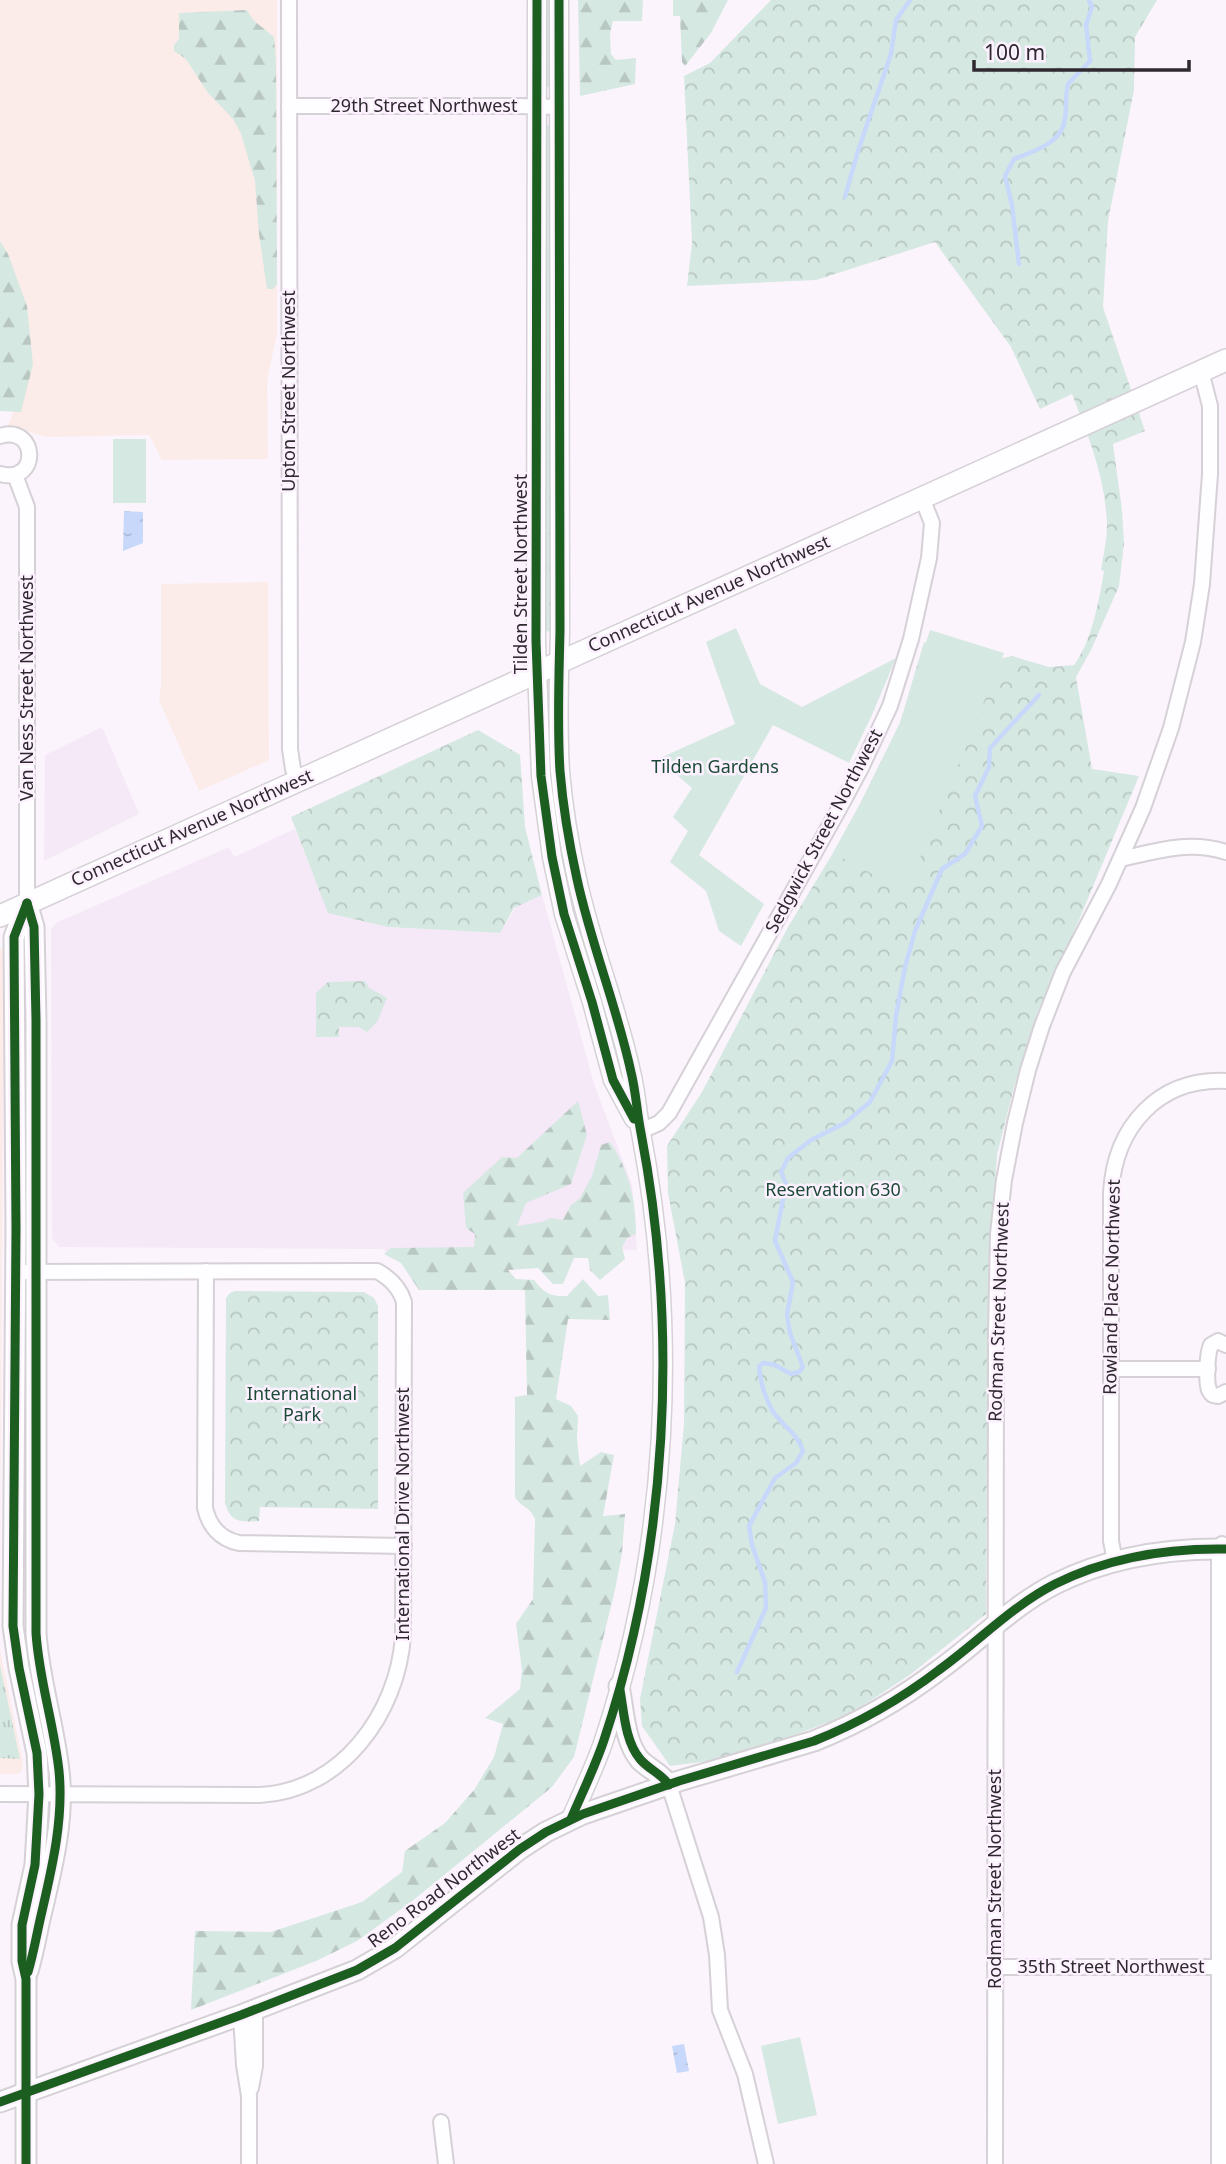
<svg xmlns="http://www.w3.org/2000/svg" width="1226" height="2164" viewBox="0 0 1226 2164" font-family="'Noto Sans',sans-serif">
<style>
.built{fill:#f5e8f7}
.education{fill:#fcece9}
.grass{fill:url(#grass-tufts)}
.forest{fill:url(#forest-firs)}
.park{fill:url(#park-crowns)}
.garden{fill:#d6e8e2}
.water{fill:url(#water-ripples)}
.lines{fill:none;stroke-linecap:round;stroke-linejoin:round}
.stream{stroke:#c7d8fb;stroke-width:4.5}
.minor-casing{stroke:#d6d0d7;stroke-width:18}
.tertiary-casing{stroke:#d6d0d7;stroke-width:21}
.secondary-casing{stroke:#d6d0d7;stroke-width:23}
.primary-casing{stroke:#d6d0d7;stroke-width:24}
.minor{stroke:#fefdff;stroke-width:14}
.tertiary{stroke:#fefdff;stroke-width:18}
.secondary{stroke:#fefdff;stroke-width:19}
.primary{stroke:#fefdff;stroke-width:21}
.cycleway-casing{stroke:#fdf1ff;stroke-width:13}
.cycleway{stroke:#1b5e20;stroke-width:9}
.labels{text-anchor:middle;stroke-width:5;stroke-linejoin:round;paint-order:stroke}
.street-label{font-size:18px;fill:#2d292e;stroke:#fdf1ff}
.park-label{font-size:18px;fill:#1c4a37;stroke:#fdf1ff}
</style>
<defs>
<pattern id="grass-tufts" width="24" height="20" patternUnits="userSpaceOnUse" patternTransform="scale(1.75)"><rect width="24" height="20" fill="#d6e8e2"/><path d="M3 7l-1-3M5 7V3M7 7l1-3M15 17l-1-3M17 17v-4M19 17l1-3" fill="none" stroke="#b8c7c2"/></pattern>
<pattern id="forest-firs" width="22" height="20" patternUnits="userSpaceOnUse" patternTransform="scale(1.75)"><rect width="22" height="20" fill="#d6e8e2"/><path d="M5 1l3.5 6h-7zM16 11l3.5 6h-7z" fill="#b8c7c2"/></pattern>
<pattern id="park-crowns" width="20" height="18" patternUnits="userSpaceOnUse" patternTransform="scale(1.75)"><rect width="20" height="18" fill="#d6e8e2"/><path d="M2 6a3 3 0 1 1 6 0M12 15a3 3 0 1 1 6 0" fill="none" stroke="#b8c7c2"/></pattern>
<pattern id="water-ripples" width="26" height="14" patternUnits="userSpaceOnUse" patternTransform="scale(1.75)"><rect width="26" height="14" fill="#c7d8fb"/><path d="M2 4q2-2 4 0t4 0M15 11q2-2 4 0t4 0" fill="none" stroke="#abb9d7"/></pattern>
</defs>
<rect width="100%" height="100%" fill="#fbf4fc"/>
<!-- built -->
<g class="built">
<polygon points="102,727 139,814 44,861 45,755"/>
<polygon points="295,829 329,913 388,927 500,933 516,907 542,895 594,1084 632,1185 637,1250 407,1252 396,1258 382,1249 59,1247 52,1238 51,929 56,923 229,847 234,857"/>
</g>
<!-- education -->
<g class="education">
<polygon points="0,0 277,0 277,334 267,381 268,459 162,460 149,435 47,437 8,426 19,398 11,270 0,239"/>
<polygon points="268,582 269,760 199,791 159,700 161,684 161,584"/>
<polygon points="0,948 4,950 0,1591"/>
<polygon points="0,1650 23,1762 22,1771 18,1774 0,1774"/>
</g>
<!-- grass -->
<g class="grass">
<polygon points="543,0 557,0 555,84 550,88 545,85"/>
<polygon points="551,124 555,630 549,632 544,629 543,131 546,126"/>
<polygon points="0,1665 20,1759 0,1758"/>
</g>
<!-- forest -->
<g class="forest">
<polygon points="578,0 643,0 642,21 613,21 610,34 611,54 616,60 636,58 635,84 580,96"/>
<polygon points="673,0 728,0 711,33 685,66 682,62 680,16 673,16"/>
<polygon points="247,10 253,20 274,37 276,61 277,284 273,289 267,289 259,234 255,181 241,134 233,119 208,93 186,59 174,51 174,45 179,39 179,13"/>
<polygon points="0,241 8,254 27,306 33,364 21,412 0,411"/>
<path d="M 578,1101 L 587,1135 L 571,1184 L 526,1203 L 517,1226 L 542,1222 L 550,1218 L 563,1220 L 571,1205 L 580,1198 L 592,1176 L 601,1145 L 610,1142 C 629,1170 636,1200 636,1234 L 627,1238 L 622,1247 L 625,1259 L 600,1280 L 590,1270 L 588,1258 L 574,1258 L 563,1284 L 553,1284 L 538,1268 L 508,1270 L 516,1279 L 534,1280 C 544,1293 551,1297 567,1296 L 583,1279 L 598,1296 L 608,1295 L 610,1320 L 568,1319 L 556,1399 L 571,1406 L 578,1416 L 577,1439 L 580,1466 L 601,1452 L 614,1455 L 603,1516 L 625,1514 L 622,1553 L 615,1590 L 574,1757 L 552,1787 L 411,1902 L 357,1941 L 316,1961 L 191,2010 L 195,1931 L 271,1932 L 362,1902 L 402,1872 L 405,1851 L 445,1823 L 474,1790 L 494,1757 L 503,1724 L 485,1718 L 520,1689 L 522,1670 L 516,1624 L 533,1599 L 535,1519 C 529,1505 521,1508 515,1497 L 515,1397 L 527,1395 L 525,1290 L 419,1290 L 401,1263 L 384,1254 L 391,1248 L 474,1247 L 475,1234 L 466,1228 L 463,1193 L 502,1157 L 517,1158 Z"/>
</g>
<!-- park -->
<g class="park">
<path d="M 771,0 L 1157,0 L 1135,37 L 1134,90 L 1108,221 L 1103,307 L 1145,431 L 1113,444 L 1122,510 L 1124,544 L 1119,586 L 1091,650 L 1076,677 L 1092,769 L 1139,776 L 1062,961 L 1038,1011 L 1014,1087 L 997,1155 L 988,1287 L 986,1614 L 911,1674 L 852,1713 L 790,1737 L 718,1760 L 670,1766 L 642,1726 L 640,1699 L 675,1524 L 684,1424 L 685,1283 L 668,1193 L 667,1146 L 702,1092 L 788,927 L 833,853 L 860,804 L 900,723 L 924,642 L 990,661 L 1012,656 L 1049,667 L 1074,665 C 1092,641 1099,601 1104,571 L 1101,570 C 1103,556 1107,541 1107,526 C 1106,480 1089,437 1072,394 L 1040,409 L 1011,347 L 935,242 L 816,280 L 687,286 L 692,243 L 684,76 L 710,63 Z"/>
<polygon points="478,730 520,755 525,827 542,895 514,908 500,933 388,927 328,913 291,817"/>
<polygon points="365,981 369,988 387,998 377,1022 367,1032 359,1027 339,1027 339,1037 316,1037 316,993 328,982"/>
<path d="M 235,1291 L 364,1292 L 374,1298 L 378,1306 L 378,1509 L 260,1507 L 259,1521 C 240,1522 231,1523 225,1503 L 226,1298 L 230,1293 Z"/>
</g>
<!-- garden -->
<g class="garden">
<rect x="113" y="439" width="33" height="64"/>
<polygon points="736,628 760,684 802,707 896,658 872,715 849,763 773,725 699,855 764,904 741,946 719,931 706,891 670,862 688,831 673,817 692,788 658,759 735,724 706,642"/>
<polygon points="930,630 1004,653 906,892 833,853 860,804 900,723"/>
<polygon points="800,2037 817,2115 778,2124 761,2046"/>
</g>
<!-- water -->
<g class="water">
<polygon points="124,511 143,512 143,543 123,551"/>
<polygon points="684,2044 689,2071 677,2073 672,2046"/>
</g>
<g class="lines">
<!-- stream -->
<g class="stream">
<polyline points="845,197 858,151 891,54 896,20 910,0"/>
<path d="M 1019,264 L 1012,205 L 1005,176 L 1014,159 C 1034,151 1063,143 1065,118 C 1067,107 1065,96 1068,84 L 1090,61 L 1086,25 L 1092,7 L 1089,0"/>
<path d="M 737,1672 L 766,1608 L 765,1582 L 752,1545 L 749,1526 L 775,1478 L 796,1463 L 803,1451 C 797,1432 782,1426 772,1410 C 765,1397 760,1380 759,1366 L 764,1363 L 775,1365 L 791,1374 L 799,1372 L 803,1367 L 790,1333 L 787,1315 L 793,1282 L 775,1241 L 783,1199 L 789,1191 L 781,1172 L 788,1158 L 811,1140 L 845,1123 L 870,1102 L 892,1061 L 896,1016 L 905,967 L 915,931 L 942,869 L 965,854 L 982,826 L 975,796 L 989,767 L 990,748 L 1039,695"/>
</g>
<defs>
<g id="minor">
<polyline points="289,0 290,749 293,769 298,781"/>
<polyline points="289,106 518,106 559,107"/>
<path d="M 0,436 C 38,424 40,485 0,474"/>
<polyline points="15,475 27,507 27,903"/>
<path d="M 1121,859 C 1157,851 1189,840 1226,852"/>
<polyline points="641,1131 659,1123 669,1113 840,807 861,768 890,706 911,639 929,558 932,523 922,498"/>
<path d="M 206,1271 L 205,1508 C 209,1526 220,1539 239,1543 L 404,1546"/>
<path d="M 1226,1345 L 1218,1341 L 1211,1345 C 1207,1353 1206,1382 1209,1390 C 1212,1396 1213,1395 1218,1396 L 1226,1392"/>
<polyline points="1111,1369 1208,1369"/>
<path d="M 1115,1561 L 1111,1541 L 1111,1192 C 1115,1127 1158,1078 1226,1081"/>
<polyline points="669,1785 711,1917 717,1955 720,2010 745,2074 766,2164"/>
<path d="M 0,1794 L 260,1795 C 342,1791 398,1712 403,1636 L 404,1302 C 400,1288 390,1278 377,1271 L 15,1272"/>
<polyline points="995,1967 1226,1967"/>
<polyline points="241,2015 244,2065 249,2096 249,2164"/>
<polyline points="251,2088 255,2066 255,2010"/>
<polyline points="441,2122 446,2164"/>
<polyline points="995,2164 996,1332 998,1234 1004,1180 1015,1123 1028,1070 1042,1026 1063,972 1109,884 1143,808 1171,728 1193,642 1202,584 1210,474 1210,406 1201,371"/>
<polyline points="1219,2164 1219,1549 1222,1544"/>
</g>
<g id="tertiary">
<polyline points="537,0 536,641 541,776 552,857 564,914 592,1002 613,1080 634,1119"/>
<path d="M 559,0 L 560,631 C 559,677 557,724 560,771 C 563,807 569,843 577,879 C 591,944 617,1007 631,1072 C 636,1092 637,1113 641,1133 C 679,1331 668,1548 604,1740 C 595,1767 582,1793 571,1819"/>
</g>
<g id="secondary">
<path d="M 27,903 L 34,927 L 36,1020 L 36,1633 C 39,1680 54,1724 59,1771 C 65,1820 51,1872 40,1919 C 36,1937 33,1954 28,1971"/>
<path d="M 619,1686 C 624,1710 624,1741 640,1760 C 649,1769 662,1774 669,1785"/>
<path d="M 0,2102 L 241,2015 L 357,1970 L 395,1948 L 520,1849 L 546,1832 L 583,1814 L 679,1781 L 814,1741 C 859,1723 901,1699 939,1670 C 978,1642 1012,1606 1055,1584 C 1109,1557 1166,1548 1226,1549"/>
<polyline points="26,2164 26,1979 22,1961 22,1925 35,1865 39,1794 37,1753 19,1668 13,1626 16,1229 14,937 27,903"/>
</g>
<polyline id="primary" points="0,916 1226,360"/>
</defs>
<!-- minor casing -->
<use href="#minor" class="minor-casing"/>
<!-- tertiary casing -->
<use href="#tertiary" class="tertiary-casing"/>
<!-- secondary casing -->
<use href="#secondary" class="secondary-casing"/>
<!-- primary casing -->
<use href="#primary" class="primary-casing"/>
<!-- minor -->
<use href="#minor" class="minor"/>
<!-- tertiary -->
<use href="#tertiary" class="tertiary"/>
<!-- secondary -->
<use href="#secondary" class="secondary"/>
<!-- primary -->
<use href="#primary" class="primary"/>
<defs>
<g id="cycleway">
<polyline points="537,0 536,641 541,776 552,857 564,914 592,1002 613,1080 634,1119"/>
<path d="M 559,0 L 560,631 C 559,677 557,724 560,771 C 563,807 569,843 577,879 C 591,944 617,1007 631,1072 C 636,1092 637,1113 641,1133 C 679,1331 668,1548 604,1740 C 595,1767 582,1793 571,1819"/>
<path d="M 27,903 L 34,927 L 36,1020 L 36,1633 C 39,1680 54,1724 59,1771 C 64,1821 51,1872 40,1920 C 36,1938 33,1955 28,1972"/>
<path d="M 620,1690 C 624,1712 625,1741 640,1759 C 648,1769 662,1774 669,1785"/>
<path d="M 0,2102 L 241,2015 L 357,1970 L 395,1948 L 520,1849 L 546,1832 L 583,1814 L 679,1781 L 814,1741 C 859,1723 901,1699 939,1670 C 978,1642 1012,1606 1055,1584 C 1109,1557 1166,1548 1226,1549"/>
<polyline points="26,2164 26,1979 22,1961 22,1925 35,1865 39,1794 37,1753 19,1668 13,1626 16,1229 14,937 27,903"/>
</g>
</defs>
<!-- cycleway casing -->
<use href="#cycleway" class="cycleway-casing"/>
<!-- cycleway -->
<use href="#cycleway" class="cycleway"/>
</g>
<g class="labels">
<!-- street labels -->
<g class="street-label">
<text x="424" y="112">29th Street Northwest</text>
<text transform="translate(289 391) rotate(-90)" y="6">Upton Street Northwest</text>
<text transform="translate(521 574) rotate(-90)" y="6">Tilden Street Northwest</text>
<text transform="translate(709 594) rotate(-24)" y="6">Connecticut Avenue Northwest</text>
<text transform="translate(27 688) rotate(-90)" y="6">Van Ness Street Northwest</text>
<text transform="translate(192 828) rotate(-24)" y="6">Connecticut Avenue Northwest</text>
<text transform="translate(824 831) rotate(-62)" y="6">Sedgwick Street Northwest</text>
<text transform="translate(1112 1287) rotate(-89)" y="6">Rowland Place Northwest</text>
<text transform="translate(999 1312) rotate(-88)" y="6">Rodman Street Northwest</text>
<text transform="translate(403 1514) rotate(-90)" y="6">International Drive Northwest</text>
<text transform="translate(995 1879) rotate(-90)" y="6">Rodman Street Northwest</text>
<text transform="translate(444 1888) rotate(-37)" y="6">Reno Road Northwest</text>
<text x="1111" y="1973">35th Street Northwest</text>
</g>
<!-- park labels -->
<g class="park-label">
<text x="715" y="773">Tilden Gardens</text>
<text x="833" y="1196">Reservation 630</text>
<text x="302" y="1400">International<tspan x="302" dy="21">Park</tspan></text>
</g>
</g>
<!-- scale -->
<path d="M974 60v10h215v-10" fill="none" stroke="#2d292e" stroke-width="3.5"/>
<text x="984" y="60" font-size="21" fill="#2d292e" stroke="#fdf1ff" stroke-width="5" paint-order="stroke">100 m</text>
</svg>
